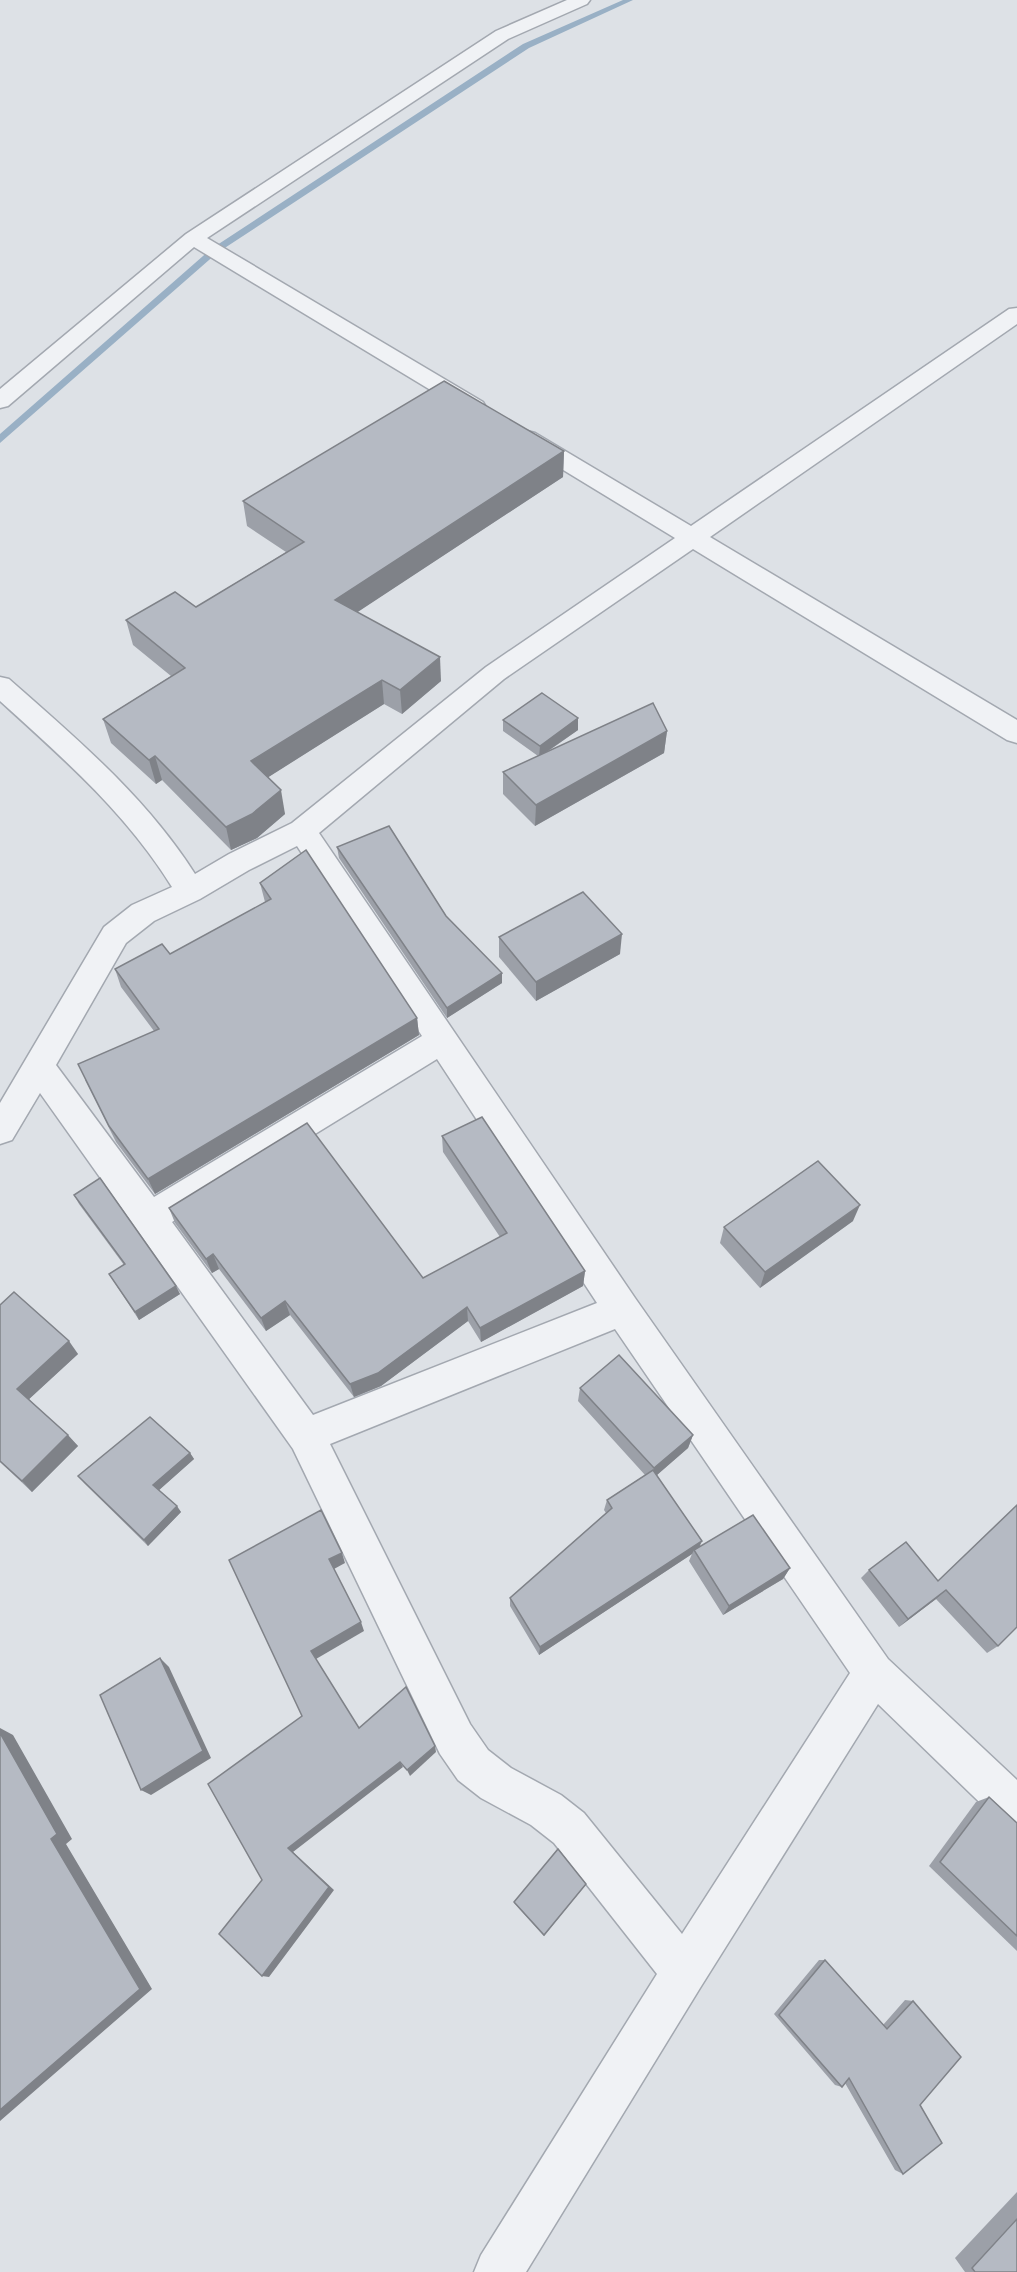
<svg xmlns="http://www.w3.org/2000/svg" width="1017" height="2272" viewBox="0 0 1017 2272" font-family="'Roboto Condensed',sans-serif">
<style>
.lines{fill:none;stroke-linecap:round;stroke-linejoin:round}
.stream{fill:#99b0c5;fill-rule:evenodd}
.minor-casing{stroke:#a3a8b0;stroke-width:3}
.minor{fill:#f0f2f5;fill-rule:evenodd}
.wall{fill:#9ca0a8}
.shaded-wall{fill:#7f8288}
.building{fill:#b5bac3;stroke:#7f8288;stroke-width:1.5}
</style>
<rect width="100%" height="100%" fill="#dde1e6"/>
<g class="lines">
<!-- stream -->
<polygon class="stream" points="623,0 633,0 529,48 217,253 0,443 0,434 211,249 523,44"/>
<defs>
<g id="minor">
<polygon points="567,0 590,0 587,4 508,39 207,238 483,402 486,407 483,412 475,414 467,412 194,247 8,406 0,408 0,389 186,234 496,31"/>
<path d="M 1017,308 L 1017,324 L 710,537 L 1017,720 L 1017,743 L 1007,740 L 693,549 L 504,679 L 319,833 L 635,1298 L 888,1659 L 1017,1780 L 1017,1830 L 1002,1824 L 878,1704 L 700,1988 L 526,2272 L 474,2272 L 481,2255 L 657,1974 L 554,1843 L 531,1825 L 481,1798 L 458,1780 L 440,1754 L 293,1449 L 40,1093 L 12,1140 L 0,1144 L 0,1103 L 104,927 L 132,905 L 172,887 C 127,814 63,758 0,701 L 0,677 L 9,679 C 77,739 146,797 195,874 L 229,854 L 292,823 L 486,667 L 675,538 L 519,443 L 515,438 L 519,433 L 527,431 L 535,433 L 691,526 L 1009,309 ZM 297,846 L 422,1036 L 154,1197 L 56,1065 L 126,943 L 154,921 L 200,899 L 249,870 ZM 437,1059 L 597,1303 L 313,1415 L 172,1222 ZM 615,1329 L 850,1673 L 682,1934 L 584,1813 L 561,1795 L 511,1768 L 488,1750 L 470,1724 L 330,1444 Z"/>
</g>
</defs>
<!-- minor casing -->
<use href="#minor" class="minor-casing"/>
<!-- minor -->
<use href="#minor" class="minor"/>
</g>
<!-- wall -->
<g class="wall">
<polygon points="564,451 563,477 357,612 441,681 402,714 384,704 268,777 285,814 257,838 231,850 162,780 156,784 111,743 103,719 171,676 133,645 126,620 196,607 286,552 247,526 243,501"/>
<polygon points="578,718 578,730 547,752 667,731 664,753 535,826 503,794 503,772 538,756 503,731 503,720"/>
<polygon points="337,847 446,916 502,983 447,1018 339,858"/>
<polygon points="260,883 417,1018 419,1035 155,1194 116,1142 85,1080 154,1031 121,987 115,969 170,954 265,902"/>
<polygon points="499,937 620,954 536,1001 499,957"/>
<polygon points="442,1136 585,1271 583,1286 481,1342 468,1321 381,1386 354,1397 290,1315 266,1331 219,1269 212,1273 175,1223 169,1208 423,1278 500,1237 443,1152"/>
<polygon points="74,1195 180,1294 139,1320 109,1274 124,1265 79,1204"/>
<polygon points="853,1221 760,1288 720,1243 724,1227"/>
<polygon points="0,1305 78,1354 29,1399 78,1446 32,1492 0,1462"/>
<polygon points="580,1388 693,1435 688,1448 657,1475 700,1546 790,1568 783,1579 723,1615 689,1561 692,1554 539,1655 510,1606 510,1598 606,1513 604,1510 607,1500 645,1475 578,1401"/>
<polygon points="190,1453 194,1459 159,1490 181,1512 148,1546 84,1483 78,1476"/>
<polygon points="869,1570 938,1581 998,1646 987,1653 936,1599 899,1627 861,1578"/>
<polygon points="989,1797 1017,1823 1017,1951 929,1866 976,1802"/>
<polygon points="586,1884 544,1936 514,1903 514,1902"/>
<polygon points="819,1960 825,1960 883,2025 905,2000 913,2001 920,2105 903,2174 895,2170 845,2083 842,2087 835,2085 774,2014"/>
<polygon points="1017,2192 1017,2272 965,2272 955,2258"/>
</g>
<!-- shaded-wall -->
<g class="shaded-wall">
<polygon points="564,451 563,477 338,625 335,600"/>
<polygon points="440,657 441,681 402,714 400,690"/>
<polygon points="382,680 384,704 256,785 251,761"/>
<polygon points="578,718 578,730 539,757 540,746"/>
<polygon points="667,731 664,753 535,826 536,805"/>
<polygon points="155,756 162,780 156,784 149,760"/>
<polygon points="281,790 285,814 257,838 231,850 226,827"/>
<polygon points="622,934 620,954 536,1001 536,982"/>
<polygon points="502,973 502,983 447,1018 447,1008"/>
<polygon points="417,1018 419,1035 155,1194 148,1179"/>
<polygon points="860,1205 853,1221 760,1288 765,1272"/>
<polygon points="213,1254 219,1269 212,1273 206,1259"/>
<polygon points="585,1271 583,1286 481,1342 480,1328"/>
<polygon points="176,1286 180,1294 139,1320 135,1312"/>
<polygon points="285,1301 290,1315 266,1331 261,1318"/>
<polygon points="467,1307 468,1321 381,1386 354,1397 350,1384"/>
<polygon points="69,1341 78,1354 27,1401 17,1389"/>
<polygon points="68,1435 78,1446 32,1492 22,1481"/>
<polygon points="693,1435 688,1448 650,1481 654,1468"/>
<polygon points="190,1453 194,1459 158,1491 153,1485"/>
<polygon points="177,1506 181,1512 148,1546 144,1540"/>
<polygon points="702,1541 698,1550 694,1550 692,1554 539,1655 540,1647"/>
<polygon points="342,1553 345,1563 334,1569 329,1559"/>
<polygon points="790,1568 783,1579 723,1615 729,1606"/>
<polygon points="946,1590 936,1599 899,1627 908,1619"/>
<polygon points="361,1622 364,1631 316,1659 311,1651"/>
<polygon points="160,1658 169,1667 211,1758 151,1795 141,1790"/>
<polygon points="0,1728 13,1735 72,1839 66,1844 152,1989 0,2121"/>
<polygon points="435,1746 436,1752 410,1776 407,1770"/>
<polygon points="400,1762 403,1767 293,1852 334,1890 269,1977 262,1976 288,1848"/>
</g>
<!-- building -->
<g class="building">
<polygon points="444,381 564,451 335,600 440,657 400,690 382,680 251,761 281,790 252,814 226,827 155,756 149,760 103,719 185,668 126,620 175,592 196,607 304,542 243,501"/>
<polygon points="542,693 578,718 540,746 503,720"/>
<polygon points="653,703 667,731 536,805 503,772"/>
<polygon points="389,826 446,916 502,973 447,1008 337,847"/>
<polygon points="306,850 417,1018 148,1179 109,1126 78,1064 159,1029 115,969 162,944 170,954 271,899 260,883"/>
<polygon points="583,892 622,934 536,982 499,937"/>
<polygon points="482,1117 585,1271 480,1328 467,1307 378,1373 350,1384 285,1301 261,1318 213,1254 206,1259 169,1208 307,1123 423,1278 507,1233 442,1136"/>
<polygon points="818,1161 860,1205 765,1272 724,1227"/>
<polygon points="100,1178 176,1286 135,1312 109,1274 125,1264 74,1195"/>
<polygon points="14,1292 69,1341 17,1389 68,1435 22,1481 0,1461 0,1305"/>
<polygon points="619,1355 693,1435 654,1468 580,1388"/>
<polygon points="150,1417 190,1453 153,1485 177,1506 144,1540 78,1476"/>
<polygon points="653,1470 702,1541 540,1647 510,1598 612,1508 607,1500"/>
<polygon points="1017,1505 1017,1627 998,1646 946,1590 908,1619 869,1570 906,1542 938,1581"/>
<polygon points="321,1510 342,1553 329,1559 361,1622 311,1651 359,1728 406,1687 435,1746 407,1770 400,1762 288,1848 329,1887 262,1976 219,1934 262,1880 208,1784 302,1716 229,1560"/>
<polygon points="753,1515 790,1568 729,1606 694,1550"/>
<polygon points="160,1658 203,1751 141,1790 100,1695"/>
<polygon points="0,1733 57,1834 51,1839 140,1989 0,2110"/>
<polygon points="989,1797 1017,1823 1017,1936 940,1862"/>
<polygon points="558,1849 586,1884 544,1935 514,1902"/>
<polygon points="825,1960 887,2029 913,2001 961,2057 920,2105 942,2143 903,2174 849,2078 842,2087 779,2015"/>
<polygon points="1017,2219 1017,2272 975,2272 972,2268"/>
</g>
</svg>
